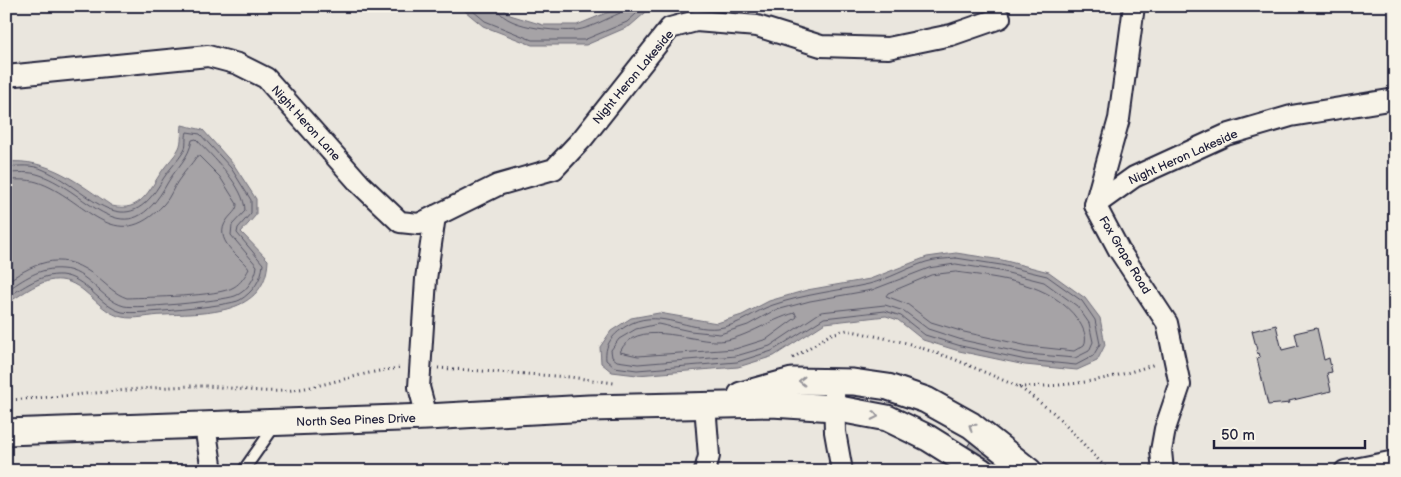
<svg xmlns="http://www.w3.org/2000/svg" width="1401" height="477" viewBox="0 0 1401 477" font-family="'Balsamiq Sans',sans-serif">
<style>
.water{fill:#a6a3a6;stroke:#716f7b}
.lines{fill:none;stroke-linecap:round;stroke-linejoin:round}
.shore{stroke:#575666;stroke-width:1}
.building{fill:#b8b6b5;stroke:#22223b}
.service-casing{stroke:#22223b;stroke-width:14}
.minor-casing{stroke:#22223b;stroke-width:24}
.tertiary-casing{stroke:#22223b;stroke-width:29}
.path{stroke:#22223b;stroke-width:3;stroke-dasharray:1 4;stroke-linecap:butt}
.service{stroke:#f7f3e8;stroke-width:10}
.minor{stroke:#f7f3e8;stroke-width:20}
.tertiary{stroke:#f7f3e8;stroke-width:25}
.oneway{stroke:#97959a}
.labels{text-anchor:middle;stroke-width:4.5;stroke-linejoin:round;paint-order:stroke}
.street-label{font-size:12px;fill:#22223b;stroke:#f7f3e8}
</style>
<rect width="100%" height="100%" fill="#eae6de"/>
<filter id="ink" filterUnits="userSpaceOnUse"><feTurbulence type="fractalNoise" baseFrequency=".02" numOctaves="2"/><feDisplacementMap in="SourceGraphic" scale="10" xChannelSelector="R" yChannelSelector="G"/><feConvolveMatrix kernelMatrix="1 2 1 2 8 2 1 2 1" color-interpolation-filters="sRGB"/></filter>
<g filter="url(#ink)">
<!-- water -->
<g class="water">
<polygon points="459,6 499,6 510,15 543,25 577,25 623,6 653,6 630,26 586,45 532,45 483,26"/>
<path d="M 182,125 L 203,130 L 234,165 L 256,199 L 256,215 L 241,232 L 268,260 C 266,316 206,313 164,315 C 151,315 134,320 122,317 C 98,312 86,283 61,280 C 41,278 23,294 6,304 L 6,162 C 49,158 78,183 112,206 C 141,213 149,190 162,171 C 167,163 175,157 179,148 C 182,142 181,132 182,125 Z"/>
<polygon points="956,253 1002,260 1049,272 1085,298 1100,318 1105,345 1097,361 1077,370 1025,365 959,351 923,340 898,320 886,316 825,323 774,356 738,367 637,375 612,372 601,363 600,347 611,331 631,318 659,313 717,323 742,315 769,301 807,290 870,279 927,257"/>
</g>
<g class="lines">
<!-- shore -->
<g class="shore">
<polyline points="467,6 485,21 532,40 584,40 627,22 645,6"/>
<path d="M 497,6 C 499,28 560,32 577,30 C 591,28 606,19 620,13 L 623,6"/>
<path d="M 6,167 C 19,166 32,164 44,170 C 91,191 125,248 163,179 C 169,169 178,161 184,151 C 187,145 185,138 187,132 L 200,134 L 231,168 L 251,200 L 251,213 L 238,228 L 237,233 L 263,264 C 262,279 253,292 240,300 C 230,306 134,315 122,312 C 99,306 86,277 61,275 C 40,274 24,287 6,298"/>
<path d="M 6,173 C 18,173 29,171 40,175 C 90,192 125,261 168,182 C 177,167 189,158 192,140 L 196,139 C 212,156 245,187 245,211 L 232,225 L 231,235 L 257,266 C 256,278 246,292 235,296 C 221,301 137,309 124,306 C 101,300 88,270 62,269 C 40,267 24,279 6,291"/>
<path d="M 6,180 C 17,180 27,179 37,182 C 85,197 114,259 164,204 C 170,198 173,188 178,181 C 184,172 191,165 197,156 L 199,156 L 220,177 L 237,204 C 237,211 231,214 227,220 C 212,240 240,256 249,269 C 245,276 241,283 234,287 C 218,297 149,297 127,298 C 115,294 108,286 98,278 C 63,250 40,260 6,282"/>
<path d="M 956,258 L 1001,265 L 1047,276 L 1082,301 L 1095,320 L 1100,344 L 1093,356 L 1076,365 L 1026,360 L 961,346 L 925,335 L 901,316 L 885,311 L 824,318 L 772,351 L 737,362 L 637,370 L 614,367 L 606,360 C 604,342 616,331 632,323 C 661,310 688,331 718,328 C 739,326 754,311 773,305 C 805,294 837,291 869,284 C 889,279 907,268 926,262 C 935,259 946,259 956,258 Z"/>
<polygon points="956,264 1000,271 1044,282 1077,306 1089,323 1093,342 1089,351 1075,358 1027,354 962,340 928,329 904,311 885,305 821,312 770,346 736,356 638,364 617,361 612,357 611,350 619,339 636,329 658,324 690,331 720,334 748,325 773,311 810,301 872,290 929,268"/>
<path d="M 956,272 C 999,278 1051,282 1078,320 C 1083,327 1088,338 1084,345 L 1074,351 L 1028,346 L 964,332 L 931,322 L 907,304 L 886,296 L 888,293 L 931,275 Z"/>
<path d="M 795,313 L 797,317 L 767,339 L 735,349 L 638,356 L 620,352 C 635,318 689,341 716,341 C 740,342 770,319 795,313 Z"/>
</g>
</g>
<!-- building -->
<g class="building">
<polygon points="1276,325 1282,350 1298,346 1295,333 1317,328 1324,360 1329,358 1332,372 1327,373 1331,391 1289,401 1290,403 1268,405 1257,358 1260,357 1259,353 1258,354 1252,331"/>
<polygon points="975,435 1000,452 989,467 965,450"/>
</g>
<g class="lines">
<defs>
<polyline id="service" points="243,471 276,424"/>
<g id="minor">
<polyline points="1134,6 1119,119 1095,205 1119,250 1167,323 1180,385 1165,429 1161,451 1163,471"/>
<polyline points="6,76 208,56 238,64 266,78 360,184 400,222 419,224 498,185 554,169 583,138 670,28 696,21 757,26 821,46 888,48 951,35 1000,18"/>
<polyline points="1095,205 1134,177 1226,135 1291,116 1395,99"/>
<polyline points="834,393 835,432 842,471"/>
<polyline points="705,405 709,456 705,471"/>
<polyline points="427,417 419,387 426,279 435,216"/>
<polyline points="205,426 212,471"/>
<polyline points="1345,471 1395,461"/>
</g>
<g id="tertiary">
<polyline points="741,395 792,381 853,382 888,387 926,400 971,425 1029,471"/>
<polyline points="6,432 427,417 589,408 772,404 834,408 887,418 928,438 981,471"/>
</g>
</defs>
<!-- service casing -->
<use href="#service" class="service-casing"/>
<!-- minor casing -->
<use href="#minor" class="minor-casing"/>
<!-- tertiary casing -->
<use href="#tertiary" class="tertiary-casing"/>
<!-- path -->
<g class="path">
<polyline points="793,358 831,334 847,330 907,343 954,359 1019,387 1055,414 1109,471"/>
<polyline points="438,368 570,377 614,383"/>
<path d="M 1019,387 C 1071,386 1106,381 1155,364"/>
<path d="M 6,400 C 68,397 130,388 192,386 C 223,385 252,393 283,391 C 323,388 362,371 402,368"/>
</g>
<!-- service -->
<use href="#service" class="service"/>
<!-- minor -->
<use href="#minor" class="minor"/>
<!-- tertiary -->
<use href="#tertiary" class="tertiary"/>
</g>
<!-- one-way arrows -->
<defs><path id="oneway-chevron" d="M-2-3.5L2.5 0L-2 3.5" fill="none" stroke-width="1.6" stroke-linecap="round" stroke-linejoin="round" transform="scale(1.25)"/></defs>
<g class="oneway">
<use href="#oneway-chevron" transform="translate(802 381) rotate(-180)"/>
<use href="#oneway-chevron" transform="translate(875 416) rotate(12)"/>
<use href="#oneway-chevron" transform="translate(972 427) rotate(-145)"/>
</g>
</g>
<g class="labels">
<!-- street labels -->
<g class="street-label">
<text transform="translate(633 77) rotate(-50)" y="4">Night Heron Lakeside</text>
<text transform="translate(306 123) rotate(48)" y="4">Night Heron Lane</text>
<text transform="translate(1183 157) rotate(-24)" y="4">Night Heron Lakeside</text>
<text transform="translate(1125 255) rotate(59)" y="4">Fox Grape Road</text>
<text transform="translate(356 420) rotate(-2)" y="4">North Sea Pines Drive</text>
</g>
</g>
<!-- margin -->
<rect width="1401" height="477" fill="none" stroke="#f7f3e8" stroke-width="25"/>
<rect x="12" y="12" width="1376" height="452" fill="none" stroke="#22223b" stroke-width="2" filter="url(#ink)"/>
<!-- scale -->
<path d="M1214 440v8h151v-8" fill="none" stroke="#22223b" stroke-width="2.5"/>
<text x="1221" y="440" font-size="15" fill="#22223b" stroke="#f7f3e8" stroke-width="4" paint-order="stroke">50 m</text>
</svg>
